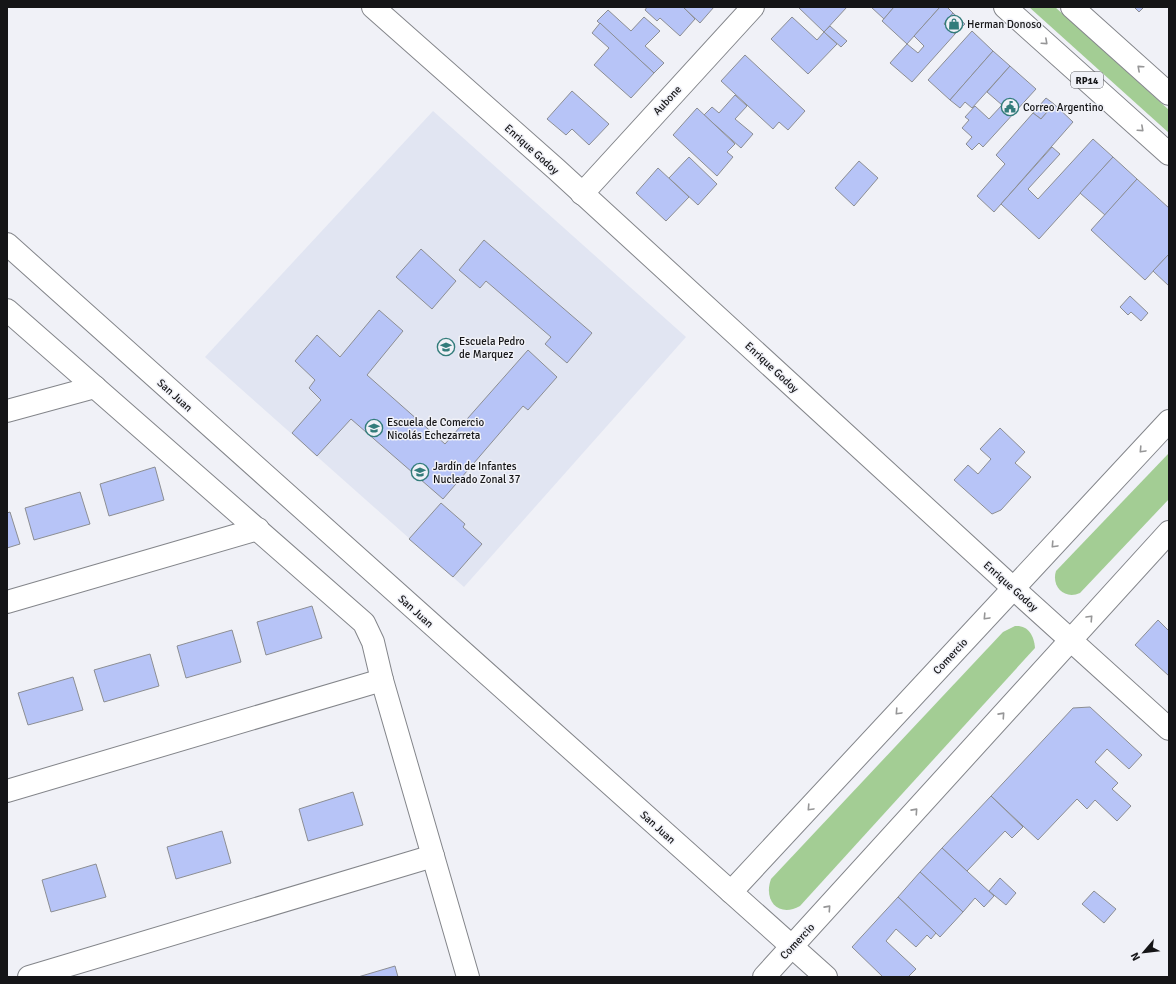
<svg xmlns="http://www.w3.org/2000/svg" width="1176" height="984" viewBox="0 0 1176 984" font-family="Signika,sans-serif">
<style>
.built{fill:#e1e5f2}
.green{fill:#a3cd94}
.building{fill:#b7c4f7;stroke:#8c8e93}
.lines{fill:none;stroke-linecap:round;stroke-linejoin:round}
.street-casing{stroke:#83858a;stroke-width:24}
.primary-casing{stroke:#83858a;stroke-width:24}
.street{stroke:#fff;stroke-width:22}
.primary{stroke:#fff;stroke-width:22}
.oneway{stroke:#969697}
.labels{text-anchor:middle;stroke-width:3;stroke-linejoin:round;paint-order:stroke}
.shield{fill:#f0f1f7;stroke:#57575a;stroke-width:1}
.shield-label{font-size:10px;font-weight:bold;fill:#151517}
.poi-label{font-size:11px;fill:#151517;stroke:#f0f1f7;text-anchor:start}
.street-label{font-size:11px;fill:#151517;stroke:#f0f1f7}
</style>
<rect width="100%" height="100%" fill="#f0f1f7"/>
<!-- built -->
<polygon class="built" points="433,111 686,337 464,587 205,357"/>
<!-- green -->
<g class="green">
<polygon points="1029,7 1055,7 1169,110 1169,133"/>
<path d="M 1169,453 L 1169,499 L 1080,593 C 1065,600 1051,587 1056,571 Z"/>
<path d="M 1015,626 C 1028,625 1034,635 1035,648 L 800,906 C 779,918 763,901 771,879 L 1003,632 Z"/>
</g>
<!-- building -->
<g class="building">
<polygon points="647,7 683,7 695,19 680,36 660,18 657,21 645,10"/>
<polygon points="683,7 714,7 700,23"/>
<polygon points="798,7 847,7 824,32"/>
<polygon points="871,7 894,7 884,19"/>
<polygon points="894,7 940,7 907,44 882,21"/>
<polygon points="940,7 947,7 953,13 944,24 955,34 912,82 890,63 907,44 918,53 924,46 914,36"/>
<polygon points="1134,7 1144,7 1139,12"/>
<polygon points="608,10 631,31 644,17 660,31 645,46 664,63 654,73 597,21"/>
<polygon points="953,13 965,24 955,34 944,24"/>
<polygon points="792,17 817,40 824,32 837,44 808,74 771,39"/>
<polygon points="600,23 654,73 631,98 594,65 609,48 592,33"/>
<polygon points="830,26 847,41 841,47 824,32"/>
<polygon points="972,31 993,51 950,100 928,80"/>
<polygon points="993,51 1010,66 972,108 965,102 960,108 950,100"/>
<polygon points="745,55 805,111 788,130 779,122 773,129 721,81"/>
<polygon points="1010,66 1036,89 983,147 979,143 972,150 966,144 972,137 962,128 969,120 965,117 975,106 989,119 1002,105 987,92"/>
<polygon points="572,91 609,124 589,145 572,129 566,135 547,119"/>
<polygon points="735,95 747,106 735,119 753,134 741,148 704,115 712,107 719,113"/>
<polygon points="1046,98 1054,104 1041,119 1033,113"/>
<polygon points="1054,104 1073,122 994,212 977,196 1005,164 996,155 1033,113 1041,119"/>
<polygon points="697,108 735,144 727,152 733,157 717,176 673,135"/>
<polygon points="1093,139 1113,157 1039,239 1001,204 1052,147 1060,154 1028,189 1038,199"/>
<polygon points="689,157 717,184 698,205 669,178"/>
<polygon points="1113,157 1137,179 1105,215 1080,193"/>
<polygon points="859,161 878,178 854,206 835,188"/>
<polygon points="658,168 689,197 666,221 636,193"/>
<polygon points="1137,179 1169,208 1169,254 1145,280 1091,230"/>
<polygon points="484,240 592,333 567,363 545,344 551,337 486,281 480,288 459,270"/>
<polygon points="421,249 456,281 432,309 396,277"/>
<polygon points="1169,254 1169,286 1153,271"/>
<polygon points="1130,296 1148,313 1141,321 1131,312 1128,315 1120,307"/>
<polygon points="379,310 403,331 367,375 445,444 528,350 557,377 528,410 523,406 443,499 351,419 317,456 292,433 321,400 309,388 315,380 295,361 317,335 340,357"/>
<polygon points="1000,428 1025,452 1015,463 1031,477 1001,510 992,514 954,480 968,465 978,474 991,459 980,449"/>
<polygon points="155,467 164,500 109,516 100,484"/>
<polygon points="80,492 90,524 34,540 25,508"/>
<polygon points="441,503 465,524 463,527 482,544 453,577 409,539"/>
<polygon points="10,512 20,544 7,548 7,513"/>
<polygon points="312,606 322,638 266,655 257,622"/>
<polygon points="1158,620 1169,631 1169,676 1135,645"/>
<polygon points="232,630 241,662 186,678 177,646"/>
<polygon points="150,654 159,686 104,702 94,670"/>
<polygon points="73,677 83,710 28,725 18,693"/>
<polygon points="1090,707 1142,755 1129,769 1107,749 1095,762 1118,783 1112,789 1131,806 1117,821 1095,800 1087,809 1077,799 1038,840 991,796 1073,708"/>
<polygon points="353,792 363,825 308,841 299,809"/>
<polygon points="991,796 1023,827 1012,838 1005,831 967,871 942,848"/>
<polygon points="222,831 231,863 176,879 167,847"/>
<polygon points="942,848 994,896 984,907 975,898 963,912 920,872"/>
<polygon points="96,864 106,897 51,912 42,880"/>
<polygon points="920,872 963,912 940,937 898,897"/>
<polygon points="1000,878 1016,893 1006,905 989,891"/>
<polygon points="1094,891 1116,909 1104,923 1082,904"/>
<polygon points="898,897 936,933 931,939 927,935 916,947 896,929 886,941 916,969 908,977 883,977 852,947"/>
<polygon points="395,966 398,977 358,977"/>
</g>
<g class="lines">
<defs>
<g id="street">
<polyline points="373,7 556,169 1013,588 1169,729"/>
<polyline points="582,194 753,7"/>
<polyline points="7,244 826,977"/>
<polyline points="7,310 364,623 373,642 382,680 468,977"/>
<polyline points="7,411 95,387"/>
<polyline points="7,602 258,529"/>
<polyline points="7,791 382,680"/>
<polyline points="731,892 1169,421"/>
<polyline points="29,977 433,856"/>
<polyline points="764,977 1169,532"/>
</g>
<g id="primary">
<polyline points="1005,7 1169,154"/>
<polyline points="1072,7 1169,94"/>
</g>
</defs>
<!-- street casing -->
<use href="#street" class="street-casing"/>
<!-- primary casing -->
<use href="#primary" class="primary-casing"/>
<!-- street -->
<use href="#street" class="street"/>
<!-- primary -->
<use href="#primary" class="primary"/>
</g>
<!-- one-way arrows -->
<defs><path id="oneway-chevron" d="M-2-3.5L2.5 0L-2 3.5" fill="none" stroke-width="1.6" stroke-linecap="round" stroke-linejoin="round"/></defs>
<g class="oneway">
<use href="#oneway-chevron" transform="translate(1045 42) rotate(42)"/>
<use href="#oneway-chevron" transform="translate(1140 68) rotate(-138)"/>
<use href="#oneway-chevron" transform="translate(1141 129) rotate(42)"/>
<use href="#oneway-chevron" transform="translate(1142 450) rotate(133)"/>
<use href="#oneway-chevron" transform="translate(1054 545) rotate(133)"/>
<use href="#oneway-chevron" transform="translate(986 617) rotate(133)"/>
<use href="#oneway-chevron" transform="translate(1090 618) rotate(-47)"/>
<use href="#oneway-chevron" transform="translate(898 712) rotate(133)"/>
<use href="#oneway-chevron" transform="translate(1002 715) rotate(-48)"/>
<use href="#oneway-chevron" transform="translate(810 808) rotate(133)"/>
<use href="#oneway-chevron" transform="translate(915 811) rotate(-48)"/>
<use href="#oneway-chevron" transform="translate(828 908) rotate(-48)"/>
</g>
<!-- icons -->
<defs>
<symbol id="shop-ring" viewBox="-11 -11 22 22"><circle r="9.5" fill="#f0f1f7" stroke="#337c7b" stroke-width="1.5"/><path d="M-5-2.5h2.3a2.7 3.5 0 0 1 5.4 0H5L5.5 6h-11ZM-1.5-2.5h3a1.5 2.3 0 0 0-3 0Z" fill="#337c7b"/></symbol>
<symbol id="civic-ring" viewBox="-11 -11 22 22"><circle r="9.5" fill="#f0f1f7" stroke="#337c7b" stroke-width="1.5"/><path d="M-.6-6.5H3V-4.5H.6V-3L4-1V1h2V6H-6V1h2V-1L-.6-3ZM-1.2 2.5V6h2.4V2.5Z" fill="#337c7b"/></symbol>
<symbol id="school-ring" viewBox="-11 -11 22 22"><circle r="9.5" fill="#f0f1f7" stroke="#337c7b" stroke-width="1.5"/><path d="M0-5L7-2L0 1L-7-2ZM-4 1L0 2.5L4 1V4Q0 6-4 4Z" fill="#337c7b"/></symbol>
</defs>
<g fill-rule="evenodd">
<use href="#shop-ring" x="944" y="14" width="20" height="20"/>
<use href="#civic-ring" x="1000" y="97" width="20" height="20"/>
<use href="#school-ring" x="436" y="337" width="20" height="20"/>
<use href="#school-ring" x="364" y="418" width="20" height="20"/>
<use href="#school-ring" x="410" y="462" width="20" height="20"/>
</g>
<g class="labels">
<!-- shield labels -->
<rect class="shield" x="1071" y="72" width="32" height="16" rx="3"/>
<g class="shield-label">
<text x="1087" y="84">RP14</text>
</g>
<!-- poi labels -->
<g class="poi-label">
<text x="967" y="28">Herman Donoso</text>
<text x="1023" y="111">Correo Argentino</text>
<text x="459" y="345">Escuela Pedro<tspan x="459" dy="13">de Marquez</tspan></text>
<text x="387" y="426">Escuela de Comercio<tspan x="387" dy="13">Nicolás Echezarreta</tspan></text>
<text x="433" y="470">Jardín de Infantes<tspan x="433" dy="13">Nucleado Zonal 37</tspan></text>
</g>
<!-- street labels -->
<g class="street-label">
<text transform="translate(667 100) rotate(-47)" y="4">Aubone</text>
<text transform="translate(532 149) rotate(42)" y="4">Enrique Godoy</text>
<text transform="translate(772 367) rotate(43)" y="4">Enrique Godoy</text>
<text transform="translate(175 395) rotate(42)" y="4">San Juan</text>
<text transform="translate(1011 586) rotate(42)" y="4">Enrique Godoy</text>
<text transform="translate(416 611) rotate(42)" y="4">San Juan</text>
<text transform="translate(950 656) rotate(-47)" y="4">Comercio</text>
<text transform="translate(658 827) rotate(42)" y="4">San Juan</text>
<text transform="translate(797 941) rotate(-47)" y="4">Comercio</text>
</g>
</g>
<!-- border -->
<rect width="1176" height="984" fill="none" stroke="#151517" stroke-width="16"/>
<!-- north arrow -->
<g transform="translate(1144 952) rotate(242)" stroke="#f0f1f7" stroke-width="3" paint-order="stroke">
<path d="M0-3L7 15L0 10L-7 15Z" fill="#151517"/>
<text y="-6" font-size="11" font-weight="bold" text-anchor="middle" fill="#151517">N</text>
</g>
</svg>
